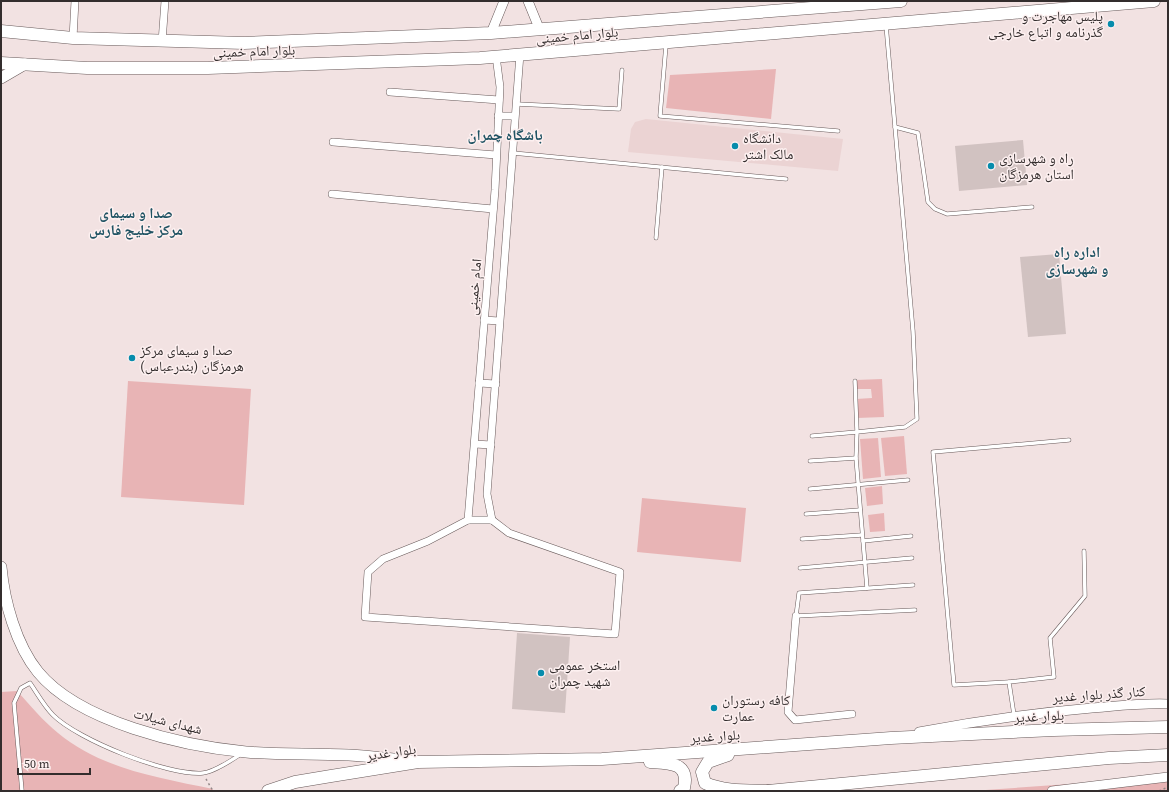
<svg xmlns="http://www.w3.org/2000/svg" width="1169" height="792" viewBox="0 0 1169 792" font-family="'Source Serif 4','Noto Naskh Arabic',serif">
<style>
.built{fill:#ebd3d3}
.green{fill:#e8b4b5}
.building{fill:#d1c2c1}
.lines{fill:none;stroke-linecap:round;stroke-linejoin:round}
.service-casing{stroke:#685a5a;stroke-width:4.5}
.minor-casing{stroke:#685a5a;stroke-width:8}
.tertiary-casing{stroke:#685a5a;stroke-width:10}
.secondary-casing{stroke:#685a5a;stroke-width:12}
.primary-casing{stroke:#685a5a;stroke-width:13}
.path{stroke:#928787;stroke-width:1.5;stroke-dasharray:2 3;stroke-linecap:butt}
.service{stroke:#fff;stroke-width:3.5}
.minor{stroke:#fff;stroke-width:7}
.tertiary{stroke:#fff;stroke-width:9}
.secondary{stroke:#fff;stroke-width:11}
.primary{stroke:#fff;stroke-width:12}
.poi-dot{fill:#078cac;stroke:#fdf0f0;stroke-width:1.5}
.labels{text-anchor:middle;stroke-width:3;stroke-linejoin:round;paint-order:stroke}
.poi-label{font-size:14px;fill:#332d2d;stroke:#fdf0f0;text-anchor:start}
.street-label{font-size:14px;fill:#332d2d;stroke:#fdf0f0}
.neighbourhood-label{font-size:15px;font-weight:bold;fill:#1f5363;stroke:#fdf0f0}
</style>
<rect width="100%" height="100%" fill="#f2e2e2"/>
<!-- built -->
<polygon class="built" points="646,119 843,139 838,171 628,152 631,129 635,122"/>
<!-- green -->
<g class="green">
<polygon points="776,69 771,119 666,108 670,75"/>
<polygon points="882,379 884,417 857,418 856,399 872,398 871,389 856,389 855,380"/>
<polygon points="128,381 251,389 244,505 121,497"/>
<polygon points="904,436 907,474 885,476 881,438"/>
<polygon points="878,438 881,477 863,479 860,439"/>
<polygon points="882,486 883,504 867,506 865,488"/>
<polygon points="642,498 746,508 741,562 637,552"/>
<polygon points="884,513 885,531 870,532 868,515"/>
<path d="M 17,691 C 30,705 43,721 58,733 C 101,769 160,778 213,789 L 212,791 L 1,791 L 1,692 Z"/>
<polygon points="1154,778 1168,779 1168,791 971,791"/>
</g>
<!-- building -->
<g class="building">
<polygon points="1023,140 1027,185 959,191 955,146"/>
<polygon points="1059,254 1066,334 1028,337 1020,257"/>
<polygon points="517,633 570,637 565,713 512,709"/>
</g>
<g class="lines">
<defs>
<g id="service">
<polyline points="666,45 660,116 838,131"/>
<polyline points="517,104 619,109 622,70"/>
<polyline points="895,127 918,133 928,202 935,209 947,214 1032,207"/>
<polyline points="513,153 786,179"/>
<polyline points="656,238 662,167"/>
<polyline points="812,436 857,432 855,381"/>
<polyline points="810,461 856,458"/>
<polyline points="810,489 908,480"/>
<polyline points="806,514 860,510"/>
<polyline points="802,539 862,535"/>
<polyline points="863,541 911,536"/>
<polyline points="800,568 912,558"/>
<polyline points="913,585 799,593 796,616 915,610"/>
<polyline points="867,588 856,458 857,432 905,427 917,419 913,331 886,25"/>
<polyline points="1009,682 954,685 933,452 1069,440"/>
<polyline points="1014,715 1009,682 1054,677 1050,638 1085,596 1084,551"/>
<path d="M 22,791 L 14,703 L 21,688 L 30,683 C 37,693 44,706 53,715 C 78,740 168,776 203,773 C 213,772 232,760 241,754"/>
</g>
<g id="minor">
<polyline points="73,38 75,1"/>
<polyline points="162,42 165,1"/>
<polyline points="390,92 499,100"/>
<polyline points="498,116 514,116"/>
<polyline points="333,142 496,155"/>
<polyline points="332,194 493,209"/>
<polyline points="484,320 499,321"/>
<polyline points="479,383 496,384"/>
<polyline points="475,444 491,445"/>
<polygon points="468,520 492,520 509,533 620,572 615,634 365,617 368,572 383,559 428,541"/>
<polyline points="468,520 495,190 500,87 496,56"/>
<polyline points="492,520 487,494 520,54"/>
<polyline points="796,616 788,712 795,720 852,714"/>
</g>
<g id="tertiary">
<polyline points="528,1 539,28"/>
<polyline points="491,33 504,1"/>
<path d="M 919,732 C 977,721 1034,713 1092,708 C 1117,706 1142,703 1168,704"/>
<polyline points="1052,791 1168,777"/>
</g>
<g id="secondary">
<polyline points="1,78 25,64"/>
<path d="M 1,567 C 4,601 16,645 38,672 C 79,722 183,746 246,752 C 280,755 314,753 349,755 C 370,756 391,759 412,761"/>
</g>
<g id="primary">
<polyline points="1,31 73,38 244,43 491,33 901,1"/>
<polyline points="1,63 87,68 208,68 480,58 1154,1"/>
<path d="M 728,755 L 708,762 L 702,772 L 705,783 C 725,792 751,790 773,791"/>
<path d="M 650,762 C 669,763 690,762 684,788 L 680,791"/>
<polyline points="268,791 295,782 331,776 418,762 602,759 891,738 1054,730 1168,727"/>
<polyline points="768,791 1109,758 1168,755"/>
</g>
</defs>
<!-- service casing -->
<use href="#service" class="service-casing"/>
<!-- minor casing -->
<use href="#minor" class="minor-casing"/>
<!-- tertiary casing -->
<use href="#tertiary" class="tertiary-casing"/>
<!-- secondary casing -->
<use href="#secondary" class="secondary-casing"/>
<!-- primary casing -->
<use href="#primary" class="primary-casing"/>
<!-- path -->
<g class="path">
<polyline points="206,779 213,791"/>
<polyline points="1159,791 1168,787"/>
</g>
<!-- service -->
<use href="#service" class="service"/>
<!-- minor -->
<use href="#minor" class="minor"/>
<!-- tertiary -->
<use href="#tertiary" class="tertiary"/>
<!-- secondary -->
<use href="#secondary" class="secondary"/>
<!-- primary -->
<use href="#primary" class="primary"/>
</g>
<!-- markers -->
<g class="poi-dot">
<circle cx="1111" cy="24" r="4"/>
<circle cx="735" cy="146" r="4"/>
<circle cx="991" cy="166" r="4"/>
<circle cx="132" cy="358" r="4"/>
<circle cx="541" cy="673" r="4"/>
<circle cx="714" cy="708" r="4"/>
</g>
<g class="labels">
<!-- poi labels -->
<g class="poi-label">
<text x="1103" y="21" text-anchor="end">پلیس مهاجرت و<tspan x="1103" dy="16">گذرنامه و اتباع خارجى</tspan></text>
<text x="743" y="143">دانشگاه<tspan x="743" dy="16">مالک اشتر</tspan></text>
<text x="999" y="163">راه و شهرسازی<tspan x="999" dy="16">استان هرمزگان</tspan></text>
<text x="140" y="355">صدا و سیمای مرکز<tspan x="140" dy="16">هرمزگان (بندرعباس)</tspan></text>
<text x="549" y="670">استخر عمومی<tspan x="549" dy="16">شهید چمران</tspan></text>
<text x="722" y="705">کافه رستوران<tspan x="722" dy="16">عمارت</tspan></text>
</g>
<!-- street labels -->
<g class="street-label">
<text transform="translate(577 35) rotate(-5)" y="5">بلوار امام خمینی</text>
<text transform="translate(254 51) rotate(-2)" y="5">بلوار امام خمینی</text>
<text transform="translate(474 287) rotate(-85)" y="5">امام خمینی</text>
<text transform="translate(1099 694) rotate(-4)" y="5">کنار گذر بلوار غدیر</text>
<text transform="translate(1039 716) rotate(-3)" y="5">بلوار غدیر</text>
<text transform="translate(168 721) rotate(14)" y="5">شهدای شیلات</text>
<text transform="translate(715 736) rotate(-4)" y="5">بلوار غدیر</text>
<text transform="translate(391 752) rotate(-8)" y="5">بلوار غدیر</text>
</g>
<!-- neighbourhood labels -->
<g class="neighbourhood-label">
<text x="505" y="140">باشگاه چمران</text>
<text x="136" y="218">صدا و سیمای<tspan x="136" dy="17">مرکز خلیج فارس</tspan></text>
<text x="1077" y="257">اداره راه<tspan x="1077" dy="17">و شهرسازی</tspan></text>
</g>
</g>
<!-- border -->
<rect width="1169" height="792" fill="none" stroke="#332d2d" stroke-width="4"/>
<!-- scale -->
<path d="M18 768v6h72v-6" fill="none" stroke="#332d2d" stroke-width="2"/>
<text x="24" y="768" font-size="12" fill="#332d2d" stroke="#fdf0f0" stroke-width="3" paint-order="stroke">50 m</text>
</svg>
